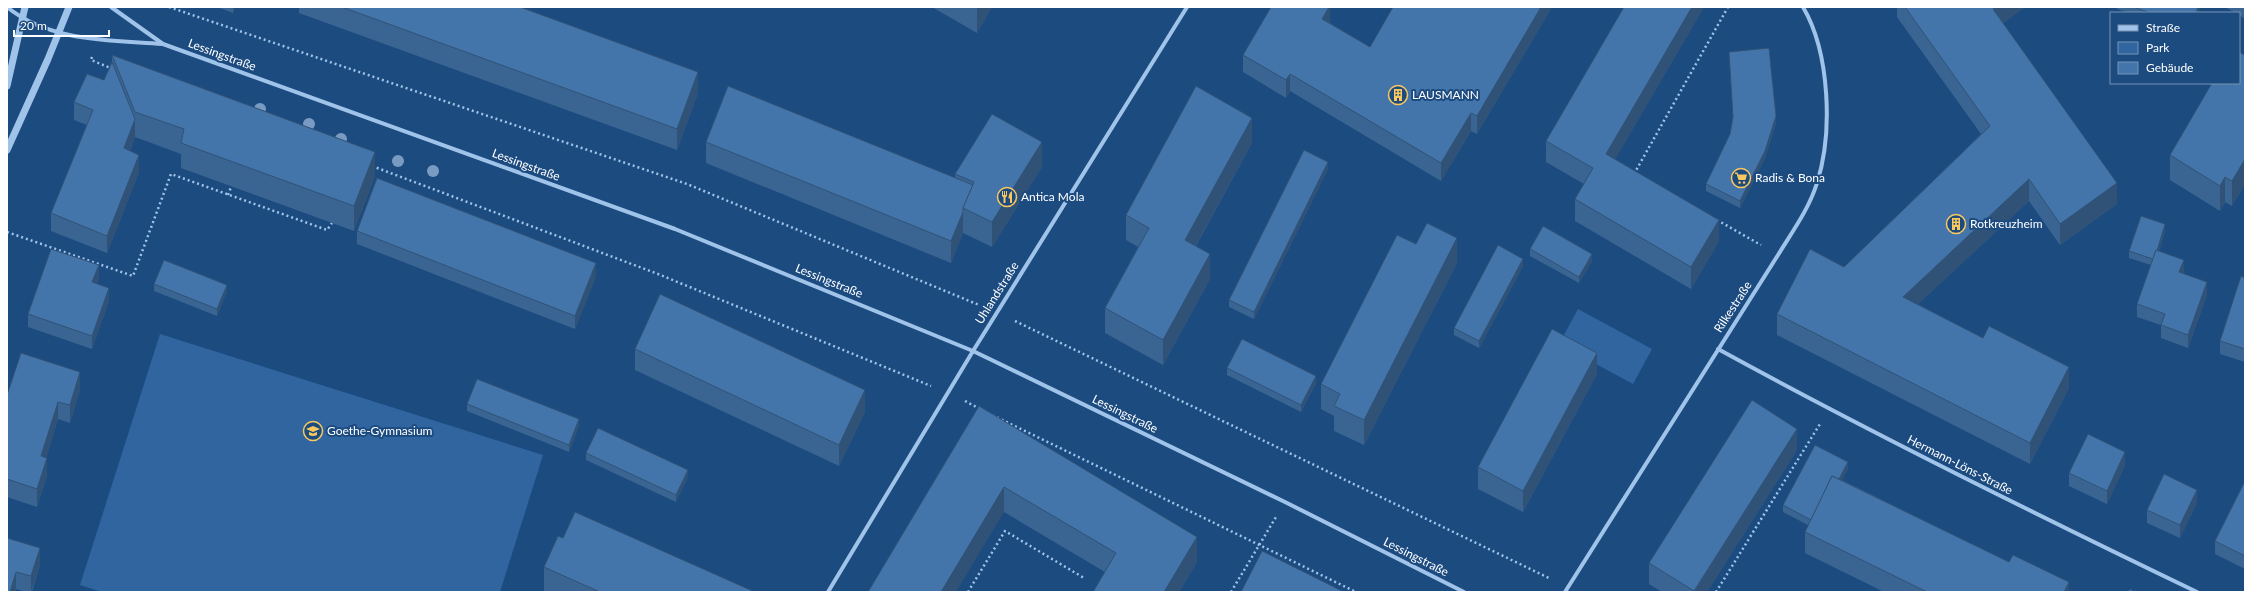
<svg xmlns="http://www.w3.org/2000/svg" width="2252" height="599" viewBox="0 0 2252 599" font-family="Lato,sans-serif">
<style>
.green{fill:#30659f}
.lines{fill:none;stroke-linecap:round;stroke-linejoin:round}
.path{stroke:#a0c4e9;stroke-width:2.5;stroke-dasharray:2 3;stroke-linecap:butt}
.minor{stroke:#a0c4e9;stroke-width:4}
.tertiary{stroke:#a0c4e9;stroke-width:7}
.tree{fill:#799bc1}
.wall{fill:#3a6592}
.shaded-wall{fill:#305277}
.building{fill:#4475aa;stroke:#305277}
.labels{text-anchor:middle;stroke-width:4;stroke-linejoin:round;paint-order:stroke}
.street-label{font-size:12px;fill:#fff;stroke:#1c4b80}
.poi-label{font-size:12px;fill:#fff;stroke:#1c4b80;text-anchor:start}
</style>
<rect width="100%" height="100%" fill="#1c4b80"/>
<!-- green -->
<g class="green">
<polygon points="1578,309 1652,349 1633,384 1559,344"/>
<polygon points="160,334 543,455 500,592 102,592 80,585"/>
</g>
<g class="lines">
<!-- path -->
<g class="path">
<polyline points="169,7 687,184 979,305"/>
<polyline points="92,57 91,60 113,69"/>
<polyline points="372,166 658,274 931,386"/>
<polyline points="1634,174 1728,7"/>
<polyline points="228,195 231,187"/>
<polyline points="1717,220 1761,245"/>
<polyline points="7,232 133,276 171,174 327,230 332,223"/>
<polyline points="1015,321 1551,579"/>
<polyline points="965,401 980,409"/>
<polyline points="988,413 1356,592"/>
<polyline points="968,592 1005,531 1084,578"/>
<polyline points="1231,592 1276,517"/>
<polyline points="1716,592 1820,424"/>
</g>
<!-- minor -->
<g class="minor">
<path d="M 7,7 C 50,42 110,40 162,44"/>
<polyline points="111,7 163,44 675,229 973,351 1285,502 1464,592"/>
<path d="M 1718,349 C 1875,435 2035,514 2197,592"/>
<polyline points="828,592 973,351 1187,7"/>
<path d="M 1565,592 L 1778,255 C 1792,232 1809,209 1817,183 C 1833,133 1830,53 1803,7"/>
</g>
<!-- tertiary -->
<g class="tertiary">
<polyline points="7,86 25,7"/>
<polyline points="7,150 48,59 69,7"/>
</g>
</g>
<!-- trees -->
<g class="tree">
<circle cx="260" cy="109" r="6"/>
<circle cx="309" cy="124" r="6"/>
<circle cx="341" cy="139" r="6"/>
<circle cx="398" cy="161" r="6"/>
<circle cx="433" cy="171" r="6"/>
</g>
<!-- wall -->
<g class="wall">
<polygon points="217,7 235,7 233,13"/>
<polygon points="299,7 520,7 698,93 677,150 299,13"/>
<polygon points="932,7 992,7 977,33"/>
<polygon points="1330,7 1330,23 1370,47 1552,7 1477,134 1471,131 1441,181 1290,91 1286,98 1243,72 1243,55"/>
<polygon points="1704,7 1615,159 1719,241 1691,289 1575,221 1575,199 1584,184 1546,162 1546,141"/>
<polygon points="1897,7 2025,7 2003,23 2117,204 2060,245 2029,201 1918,304 2069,388 2030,464 1777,335 1777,314 1844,267 1981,134 1897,17"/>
<polygon points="2117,7 2200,7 2198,13 2130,13 2117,9"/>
<polygon points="2225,7 2245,7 2245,19 2239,15 2239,13 2235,13"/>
<polygon points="1729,52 1776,123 1765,158 1740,208 1706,191 1706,184 1730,134 1733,118"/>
<polygon points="112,55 375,176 354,231 181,168 181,154 135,137 130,151 139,172 107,253 51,231 51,213 87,125 74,120 74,102 104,80 112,62"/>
<polygon points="2245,55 2245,184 2232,206 2225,202 2220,211 2170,180 2170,155"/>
<polygon points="706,142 955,178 955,174 1042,167 992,247 963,233 951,263 706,163"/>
<polygon points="1252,143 1196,246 1210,279 1163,365 1105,333 1105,308 1138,247 1126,240 1126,215"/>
<polygon points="1328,169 1254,319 1229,307 1229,300"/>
<polygon points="357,231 596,276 575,329 357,244"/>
<polygon points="2165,231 2159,251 2207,295 2188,348 2161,338 2161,325 2137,317 2137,304 2151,265 2129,258 2129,251"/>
<polygon points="1416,244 1457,263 1364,445 1334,431 1334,416 1321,409 1321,384"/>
<polygon points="1530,249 1592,261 1579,283 1530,256"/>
<polygon points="1523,266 1479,348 1454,335 1454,328"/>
<polygon points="99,278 97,284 109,301 92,349 28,327 28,314"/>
<polygon points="2245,278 2245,362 2220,354 2220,341"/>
<polygon points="154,284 227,291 217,316 154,291"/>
<polygon points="635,349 865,412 839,466 635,370"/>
<polygon points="1227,368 1316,383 1301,412 1227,375"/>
<polygon points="1597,374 1523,512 1478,489 1478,467"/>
<polygon points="80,390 70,423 58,419 46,458 47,476 37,507 7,497 7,395"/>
<polygon points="467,404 579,426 569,452 467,411"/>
<polygon points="979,406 1197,562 1179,592 1093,592 1105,572 1004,512"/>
<polygon points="1797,450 1707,592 1662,592 1649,584 1649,563"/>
<polygon points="586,453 688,477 676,502 586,460"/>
<polygon points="2125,465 2107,504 2069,486 2069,473"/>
<polygon points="1848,469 1842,480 2069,592 1884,592 1805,553 1805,532 1808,525 1783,512 1783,505"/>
<polygon points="2245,481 2245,569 2215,554 2215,541"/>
<polygon points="2197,503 2180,538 2147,523 2147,510"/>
<polygon points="7,538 40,565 32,592 26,592 16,589 15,592 7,592"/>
<polygon points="563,538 755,592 544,592 544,567"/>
</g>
<!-- shaded-wall -->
<g class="shaded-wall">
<polygon points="233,7 235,7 233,13"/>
<polygon points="977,7 992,7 977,33"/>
<polygon points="1329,7 1330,7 1330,23 1322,19"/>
<polygon points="1541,7 1552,7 1477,134 1477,116"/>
<polygon points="1692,7 1704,7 1606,175 1606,154"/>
<polygon points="1996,7 2025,7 1993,30 1993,9"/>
<polygon points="2198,7 2200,7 2198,13 2196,13"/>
<polygon points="698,72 698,93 677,150 677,129"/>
<polygon points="1290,74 1290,91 1286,98 1286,80"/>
<polygon points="1471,113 1471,131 1441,181 1441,163"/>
<polygon points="1776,116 1776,123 1765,158 1740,208 1740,201"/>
<polygon points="1252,118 1252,143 1185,265 1185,240"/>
<polygon points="135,119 135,137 124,166 124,148"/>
<polygon points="1042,142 1042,167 992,247 992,222"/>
<polygon points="375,152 375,176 354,231 354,206"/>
<polygon points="139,155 139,172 107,253 107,236"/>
<polygon points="2245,159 2245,184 2232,206 2232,181"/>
<polygon points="1328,162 1328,169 1254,319 1254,312"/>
<polygon points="2225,177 2225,202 2220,211 2220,186"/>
<polygon points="2029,179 2029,201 1903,318 1903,297"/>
<polygon points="2117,183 2117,204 2060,245 2060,224"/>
<polygon points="963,212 963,233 951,263 951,241"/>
<polygon points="1719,220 1719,241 1691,289 1691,267"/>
<polygon points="2165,224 2165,231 2154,266 2154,259"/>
<polygon points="1457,238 1457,263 1364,445 1364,420"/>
<polygon points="1210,254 1210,279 1163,365 1163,340"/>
<polygon points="1592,254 1592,261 1579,283 1579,277"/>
<polygon points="1523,259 1523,266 1479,348 1479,341"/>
<polygon points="2184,260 2184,273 2179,285 2179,272"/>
<polygon points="596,263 596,276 575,329 575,316"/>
<polygon points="99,265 99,278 92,295 92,282"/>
<polygon points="2207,282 2207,295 2188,348 2188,335"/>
<polygon points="227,285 227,291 217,316 217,309"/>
<polygon points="109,288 109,301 92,349 92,336"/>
<polygon points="1597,353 1597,374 1523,512 1523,491"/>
<polygon points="2069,367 2069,388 2030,464 2030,443"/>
<polygon points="80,372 80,390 70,423 70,405"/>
<polygon points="1316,376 1316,383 1301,412 1301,405"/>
<polygon points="865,390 865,412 839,466 839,445"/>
<polygon points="58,402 58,419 41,474 41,456"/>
<polygon points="579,419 579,426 569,452 569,445"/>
<polygon points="1797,429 1797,450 1707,592 1694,592"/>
<polygon points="2125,452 2125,465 2107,504 2107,491"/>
<polygon points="47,458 47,476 37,507 37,489"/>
<polygon points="1848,462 1848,469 1817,530 1817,523"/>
<polygon points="688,470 688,477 676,502 676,495"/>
<polygon points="1004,487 1004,512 956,592 941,592"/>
<polygon points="2197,490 2197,503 2180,538 2180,525"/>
<polygon points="1197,537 1197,562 1179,592 1164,592"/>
<polygon points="40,548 40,565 31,592 31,576"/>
<polygon points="16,572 16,589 15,592 10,592"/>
<polygon points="2069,582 2069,592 2064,592"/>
</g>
<!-- building -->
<g class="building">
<polygon points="342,7 520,7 698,72 677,129"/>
<polygon points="1271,7 1329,7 1322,19 1370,47 1393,7 1541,7 1477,116 1471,113 1441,163 1290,74 1286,80 1243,55"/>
<polygon points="1624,7 1692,7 1606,154 1719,220 1691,267 1575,199 1593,168 1546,141"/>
<polygon points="1905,7 1996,7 1993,9 2117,183 2060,224 2029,179 1903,297 1983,338 1989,326 2069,367 2030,443 1777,314 1810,249 1844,267 1990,126"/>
<polygon points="2133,7 2198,7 2196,13 2151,13"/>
<polygon points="1769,48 1776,116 1765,151 1740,201 1706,184 1730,134 1733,117 1729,52"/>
<polygon points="2239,52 2245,55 2245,159 2232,181 2225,177 2220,186 2170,155 2212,83 2239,83"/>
<polygon points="112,55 375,152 354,206 181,143 184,129 135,112"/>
<polygon points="112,62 135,119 124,148 139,155 107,236 51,213 93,110 74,102 87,74 104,80"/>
<polygon points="728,86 973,185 963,208 963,212 951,241 706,142"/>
<polygon points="1196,86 1252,118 1185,240 1210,254 1163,340 1105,308 1149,228 1126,215"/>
<polygon points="992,114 1042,142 992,222 963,208 974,182 955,174"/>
<polygon points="1304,150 1328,162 1254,312 1229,300"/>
<polygon points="377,178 596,263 575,316 357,231"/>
<polygon points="2141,216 2165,224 2157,251 2156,250 2153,259 2129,251"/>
<polygon points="1427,223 1457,238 1364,420 1334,406 1340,394 1321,384 1397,235 1416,244"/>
<polygon points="1543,226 1592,254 1579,277 1530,249"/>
<polygon points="1498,245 1523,259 1479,341 1454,328"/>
<polygon points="51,249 99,265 92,282 109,288 92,336 28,314"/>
<polygon points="2156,250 2184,260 2179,272 2207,282 2188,335 2161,325 2165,314 2137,304"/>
<polygon points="164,260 227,285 217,309 154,284"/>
<polygon points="2241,276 2245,278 2245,349 2220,341"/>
<polygon points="660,294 865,390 839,445 635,349"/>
<polygon points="1552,329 1597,353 1523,491 1478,467"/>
<polygon points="1242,339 1316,376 1301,405 1227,368"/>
<polygon points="21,353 80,372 70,405 58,402 41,456 47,458 37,489 7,479 7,395"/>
<polygon points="477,379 579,419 569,445 467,404"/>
<polygon points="1752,400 1797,429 1694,591 1649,563"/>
<polygon points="979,406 1197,537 1164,592 1093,592 1116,553 1004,487 941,592 868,592"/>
<polygon points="598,428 688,470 676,495 586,453"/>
<polygon points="2088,434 2125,452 2107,491 2069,473"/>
<polygon points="1815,445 1848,462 1839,479 1832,476 1811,520 1783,505"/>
<polygon points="2164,474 2197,490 2180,525 2147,510"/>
<polygon points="1832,476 2009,562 2013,555 2069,582 2064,592 1927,592 1805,532"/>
<polygon points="2245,481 2245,556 2215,541"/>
<polygon points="575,512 755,592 600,592 544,567 558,536 563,538"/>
<polygon points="7,538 40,548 31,576 16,572 10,592 7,592"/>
<polygon points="1262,551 1344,592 1241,592"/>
<polygon points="2130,589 2135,592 2128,592"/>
</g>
<!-- icons -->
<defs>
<symbol id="building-ring" viewBox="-11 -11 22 22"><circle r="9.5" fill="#1c4b80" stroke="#fac85e" stroke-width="1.5"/><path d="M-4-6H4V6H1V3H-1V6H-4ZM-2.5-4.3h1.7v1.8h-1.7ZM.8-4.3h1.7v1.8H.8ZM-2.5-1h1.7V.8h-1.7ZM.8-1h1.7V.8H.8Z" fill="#fac85e"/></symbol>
<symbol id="supermarket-ring" viewBox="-11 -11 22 22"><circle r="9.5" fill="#1c4b80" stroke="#fac85e" stroke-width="1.5"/><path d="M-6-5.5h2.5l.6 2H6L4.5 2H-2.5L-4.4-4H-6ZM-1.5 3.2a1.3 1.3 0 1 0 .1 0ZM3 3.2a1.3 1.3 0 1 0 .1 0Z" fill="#fac85e"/></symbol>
<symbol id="restaurant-ring" viewBox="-11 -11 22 22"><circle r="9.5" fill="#1c4b80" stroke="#fac85e" stroke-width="1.5"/><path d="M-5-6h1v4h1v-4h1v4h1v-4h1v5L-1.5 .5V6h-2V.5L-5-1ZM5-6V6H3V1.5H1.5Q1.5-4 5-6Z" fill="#fac85e"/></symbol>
<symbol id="school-ring" viewBox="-11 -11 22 22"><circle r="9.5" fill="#1c4b80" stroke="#fac85e" stroke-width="1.5"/><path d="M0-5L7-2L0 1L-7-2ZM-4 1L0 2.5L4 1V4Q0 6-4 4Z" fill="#fac85e"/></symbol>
</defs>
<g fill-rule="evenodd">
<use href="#building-ring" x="1387" y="84" width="22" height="22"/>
<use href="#supermarket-ring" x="1730" y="167" width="22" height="22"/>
<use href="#restaurant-ring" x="996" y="186" width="22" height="22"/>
<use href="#building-ring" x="1945" y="213" width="22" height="22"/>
<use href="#school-ring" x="302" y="420" width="22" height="22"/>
</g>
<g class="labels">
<!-- street labels -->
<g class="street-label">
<text transform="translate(222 55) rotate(20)" y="4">Lessingstraße</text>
<text transform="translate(526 165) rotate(20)" y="4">Lessingstraße</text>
<text transform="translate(829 281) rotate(22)" y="4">Lessingstraße</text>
<text transform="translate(997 293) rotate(-58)" y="4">Uhlandstraße</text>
<text transform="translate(1733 307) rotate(-57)" y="4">Rilkestraße</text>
<text transform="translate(1125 414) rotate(26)" y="4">Lessingstraße</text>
<text transform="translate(1960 465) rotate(27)" y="4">Hermann-Löns-Straße</text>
<text transform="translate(1416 557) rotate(27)" y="4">Lessingstraße</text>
</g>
<!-- poi labels -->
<g class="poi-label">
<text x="1412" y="99">LAUSMANN</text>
<text x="1755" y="182">Radis &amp; Bona</text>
<text x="1021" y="201">Antica Mola</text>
<text x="1970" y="228">Rotkreuzheim</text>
<text x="327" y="435">Goethe-Gymnasium</text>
</g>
</g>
<!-- border -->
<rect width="2252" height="599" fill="none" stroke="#ffffff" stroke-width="16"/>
<!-- legend -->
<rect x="2110" y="12" width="130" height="72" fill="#1c4b80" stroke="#7793b3"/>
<rect x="2118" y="25" width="20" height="6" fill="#a0c4e9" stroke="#7793b3"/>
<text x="2146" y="32" font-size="12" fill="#ffffff">Straße</text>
<rect x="2118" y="42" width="20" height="12" fill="#30659f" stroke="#7793b3"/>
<text x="2146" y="52" font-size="12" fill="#ffffff">Park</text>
<rect x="2118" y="62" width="20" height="12" fill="#4475aa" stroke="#7793b3"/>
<text x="2146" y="72" font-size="12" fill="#ffffff">Gebäude</text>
<!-- scale -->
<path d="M14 30v6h95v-6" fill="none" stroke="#ffffff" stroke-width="2"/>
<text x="20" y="30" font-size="12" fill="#ffffff" stroke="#1c4b80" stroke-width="3" paint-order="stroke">20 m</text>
</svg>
